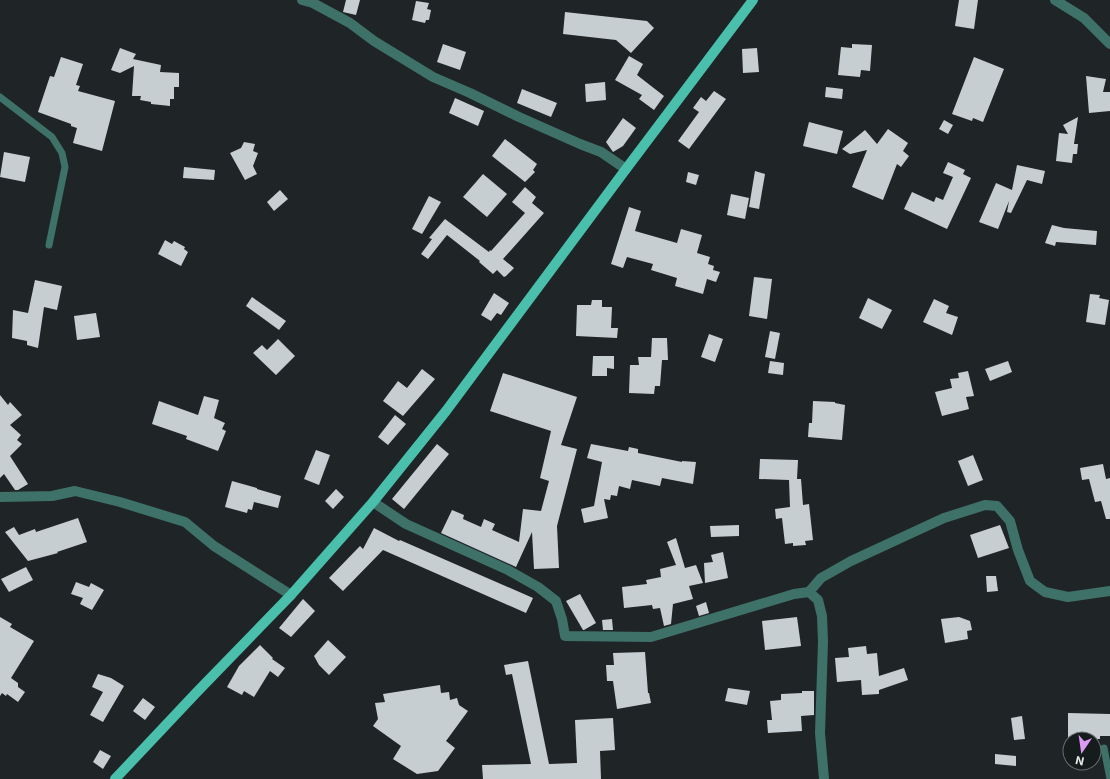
<svg xmlns="http://www.w3.org/2000/svg" width="1110" height="779" viewBox="0 0 1110 779" font-family="Inter,sans-serif">
<style>
.building{fill:#c7ced1}
.lines{fill:none;stroke-linecap:round;stroke-linejoin:round}
.lane{stroke:#3e7168;stroke-width:7}
.street{stroke:#3e7168;stroke-width:10}
.primary{stroke:#49bfac;stroke-width:10}
</style>
<rect width="100%" height="100%" fill="#1f2526"/>
<!-- building -->
<g class="building">
<polygon points="346,0 360,0 356,15 343,12"/>
<polygon points="959,0 978,0 974,29 955,26"/>
<polygon points="416,1 429,3 427,9 431,10 429,20 426,20 425,23 412,20"/>
<polygon points="565,12 647,21 654,28 631,53 616,40 563,34"/>
<polygon points="443,44 466,52 460,70 437,62"/>
<polygon points="852,44 872,45 870,71 861,70 860,77 838,75 841,47 852,48"/>
<polygon points="120,48 136,54 133,59 161,65 160,72 179,73 179,87 174,87 174,99 170,99 170,106 151,104 151,102 140,100 141,96 132,96 134,66 120,73 111,70"/>
<polygon points="757,48 759,72 743,73 742,49"/>
<polygon points="629,56 643,64 637,75 664,96 654,110 639,99 642,95 615,80"/>
<polygon points="61,57 83,64 76,85 80,86 78,91 115,101 102,151 73,143 77,128 71,126 71,124 38,112 50,76 54,77"/>
<polygon points="974,57 1004,69 983,122 973,118 972,121 952,114"/>
<polygon points="1086,76 1106,79 1103,92 1110,92 1110,111 1089,113"/>
<polygon points="605,82 606,100 586,102 585,84"/>
<polygon points="826,87 843,89 842,99 825,97"/>
<polygon points="522,89 557,103 551,117 517,103"/>
<polygon points="714,91 726,99 689,149 678,141 699,112 693,108 701,97 706,101"/>
<polygon points="455,98 484,111 478,126 449,113"/>
<polygon points="1078,117 1074,144 1078,144 1077,154 1073,154 1072,163 1056,161 1059,133 1068,134 1063,125"/>
<polygon points="623,118 636,128 623,146 613,152 606,142"/>
<polygon points="944,120 953,125 948,134 939,129"/>
<polygon points="809,122 843,131 837,154 803,146"/>
<polygon points="888,129 908,143 903,151 909,156 901,167 897,164 883,200 852,187 867,150 850,154 842,149 865,130 877,144"/>
<polygon points="505,139 537,164 533,170 535,172 525,182 492,156"/>
<polygon points="244,142 255,144 253,151 258,153 253,166 257,174 245,180 230,153 241,148"/>
<polygon points="4,152 30,157 25,182 0,177"/>
<polygon points="948,162 965,170 963,174 971,178 947,229 904,209 912,192 934,202 936,197 943,200 953,177 943,173"/>
<polygon points="1017,165 1045,171 1042,184 1027,180 1011,213 1007,212 1009,201 998,229 979,222 996,183 1012,190"/>
<polygon points="184,167 215,170 214,180 183,178"/>
<polygon points="755,171 765,174 759,209 749,207"/>
<polygon points="688,172 699,175 696,185 686,182"/>
<polygon points="483,174 507,194 487,217 463,197"/>
<polygon points="525,187 536,197 532,203 544,213 503,259 514,268 506,276 504,277 497,270 493,274 479,262 480,261 447,235 428,259 421,254 432,239 429,238 445,219 489,252 490,250 491,251 525,213 512,202"/>
<polygon points="280,190 288,199 274,211 267,202"/>
<polygon points="731,194 749,198 745,219 727,215"/>
<polygon points="429,196 441,202 422,234 412,229"/>
<polygon points="629,207 641,211 635,231 677,243 681,229 702,235 697,253 710,257 708,264 714,266 713,270 720,272 716,282 707,279 703,294 675,286 677,278 651,270 653,264 627,257 623,268 611,264"/>
<polygon points="1052,225 1064,228 1097,231 1096,245 1056,242 1055,246 1045,243"/>
<polygon points="165,240 172,244 174,241 185,247 184,249 188,252 181,266 158,254"/>
<polygon points="754,277 772,279 767,319 749,316"/>
<polygon points="35,280 62,286 57,310 44,307 38,348 27,345 27,341 12,338 13,310 28,313"/>
<polygon points="494,293 509,303 501,315 497,313 491,321 481,315"/>
<polygon points="1090,294 1100,295 1099,298 1109,300 1105,325 1086,322"/>
<polygon points="252,297 286,321 279,330 246,306"/>
<polygon points="868,298 892,310 882,329 859,318"/>
<polygon points="934,299 949,306 946,313 958,317 952,335 923,322"/>
<polygon points="592,300 602,300 602,307 612,307 611,328 618,328 617,338 576,336 577,305 591,305"/>
<polygon points="96,313 100,337 77,340 74,316"/>
<polygon points="770,331 780,333 775,359 765,357"/>
<polygon points="709,334 723,339 715,362 701,357"/>
<polygon points="652,338 667,338 668,360 662,360 660,386 655,386 654,394 629,393 630,365 639,365 638,357 651,357"/>
<polygon points="278,339 295,356 276,375 253,353 262,345 267,350"/>
<polygon points="593,356 614,356 614,369 607,368 607,376 592,376"/>
<polygon points="770,361 784,363 783,375 768,373"/>
<polygon points="1008,361 1012,372 990,381 985,369"/>
<polygon points="422,369 435,379 403,416 383,401 398,381 407,388"/>
<polygon points="968,371 974,396 966,397 969,409 942,416 935,392 952,388 950,379 959,378 958,373"/>
<polygon points="503,373 577,397 561,445 577,449 557,526 559,568 534,569 532,532 516,567 441,533 452,510 464,515 463,519 481,527 484,519 495,524 492,530 519,542 523,509 541,511 549,481 540,478 551,431 490,411"/>
<polygon points="0,395 8,405 10,402 22,415 10,425 21,435 17,440 22,444 10,456 28,484 18,490 15,490 4,474 0,478"/>
<polygon points="204,396 219,400 214,418 225,423 222,429 226,431 218,451 186,439 187,436 152,424 159,401 198,415"/>
<polygon points="813,401 835,402 835,403 845,405 842,440 808,437 809,423 812,423"/>
<polygon points="395,415 406,424 388,445 378,437"/>
<polygon points="437,444 449,454 404,509 392,499"/>
<polygon points="591,444 628,451 629,447 638,449 638,453 682,462 682,461 696,462 693,484 662,478 660,486 632,480 630,489 619,486 617,496 611,495 610,500 604,499 608,518 584,523 581,509 594,506 602,462 587,458"/>
<polygon points="316,450 330,455 319,485 304,479"/>
<polygon points="973,455 983,480 968,486 958,461"/>
<polygon points="760,459 798,460 797,479 801,479 803,505 809,504 813,540 805,541 806,545 793,546 793,543 785,544 782,518 776,519 775,509 790,507 789,480 759,479"/>
<polygon points="1103,464 1106,479 1110,478 1110,519 1106,519 1101,501 1095,502 1089,479 1082,480 1080,468"/>
<polygon points="232,481 257,488 257,489 281,496 278,508 254,502 252,510 248,509 247,513 225,507"/>
<polygon points="336,489 344,497 333,509 325,501"/>
<polygon points="78,518 87,542 57,552 58,553 28,561 5,532 14,527 19,535 35,529 36,532"/>
<polygon points="739,525 739,536 711,537 710,526"/>
<polygon points="1000,525 1009,548 978,558 970,535"/>
<polygon points="374,528 399,541 400,540 533,598 526,613 383,550 343,591 329,578 360,546 363,549"/>
<polygon points="676,538 685,568 696,565 703,583 689,586 693,599 673,604 671,624 664,626 660,608 653,609 652,605 624,608 622,587 647,584 646,580 661,577 660,569 676,565 667,542"/>
<polygon points="723,552 728,578 705,583 704,563 713,562 711,555"/>
<polygon points="26,567 33,580 9,592 1,579"/>
<polygon points="986,576 996,576 998,591 987,592"/>
<polygon points="76,582 89,587 91,583 104,590 92,610 80,604 83,598 71,594"/>
<polygon points="580,594 596,623 584,630 583,630 566,601"/>
<polygon points="303,599 315,611 291,637 279,628"/>
<polygon points="706,602 709,613 699,616 696,606"/>
<polygon points="0,617 12,624 10,627 34,641 11,678 18,683 18,687 25,692 18,702 7,694 6,696 2,693 0,696"/>
<polygon points="797,617 801,646 765,650 762,621"/>
<polygon points="959,617 970,621 972,630 967,631 968,639 945,643 941,619"/>
<polygon points="612,619 613,630 603,630 602,620"/>
<polygon points="328,640 346,657 329,675 319,665 314,656"/>
<polygon points="260,645 273,658 272,659 285,668 278,677 270,671 254,697 244,691 242,695 227,687 239,666"/>
<polygon points="866,646 867,654 877,653 879,676 904,668 908,680 879,690 879,694 862,695 861,680 837,682 835,658 849,657 848,648"/>
<polygon points="645,652 648,693 649,693 651,703 617,709 613,681 607,681 606,665 614,665 613,653"/>
<polygon points="528,661 549,764 577,763 575,720 613,718 615,750 600,751 601,779 483,779 482,765 531,764 512,674 506,675 504,665"/>
<polygon points="98,674 111,678 124,686 103,722 90,715 103,692 92,687"/>
<polygon points="440,685 441,693 449,692 450,700 457,698 459,705 468,711 446,741 455,748 438,771 417,774 393,759 401,746 373,726 378,719 375,703 385,702 383,694"/>
<polygon points="728,688 750,691 747,705 725,701"/>
<polygon points="802,691 814,691 814,715 801,716 802,731 768,733 767,720 772,720 770,701 781,700 781,694 802,693"/>
<polygon points="143,698 155,707 145,720 133,711"/>
<polygon points="1068,713 1110,714 1110,736 1100,736 1100,739 1068,739"/>
<polygon points="1022,716 1025,739 1014,740 1011,718"/>
<polygon points="100,750 111,756 103,769 93,762"/>
<polygon points="995,754 1016,756 1016,766 995,764"/>
</g>
<g class="lines">
<!-- lane -->
<g class="lane">
<polyline points="0,97 52,137 62,153 65,167 49,245"/>
<polyline points="1104,748 1110,779"/>
</g>
<!-- street -->
<g class="street">
<polyline points="302,0 313,3 350,23 374,41 433,77 470,93 519,117 580,144 601,152 626,169"/>
<polyline points="1055,0 1084,18 1110,44"/>
<polyline points="1,497 52,496 75,491 120,502 185,522 214,546 291,595"/>
<polyline points="373,502 406,524 508,570 538,587 556,601 562,619 565,636 651,637 794,594 809,592 818,600 822,616 823,642 820,733 824,779"/>
<polyline points="809,592 821,578 851,561 944,518 985,505 997,506 1010,521 1018,550 1030,581 1045,592 1068,597 1110,591"/>
</g>
<!-- primary -->
<polyline class="primary" points="115,779 196,693 291,595 373,502 446,411 626,169 753,0"/>
</g>
<!-- north arrow -->
<g transform="translate(1082 751) rotate(193)"><circle r="19" fill="#161c1c" stroke="#696e6f"/>
<path d="M0-3L7 15L0 10L-7 15Z" fill="#da9af6"/>
<text y="-6" font-size="11" font-weight="bold" text-anchor="middle" fill="#e6eaeb">N</text>
</g>
</svg>
